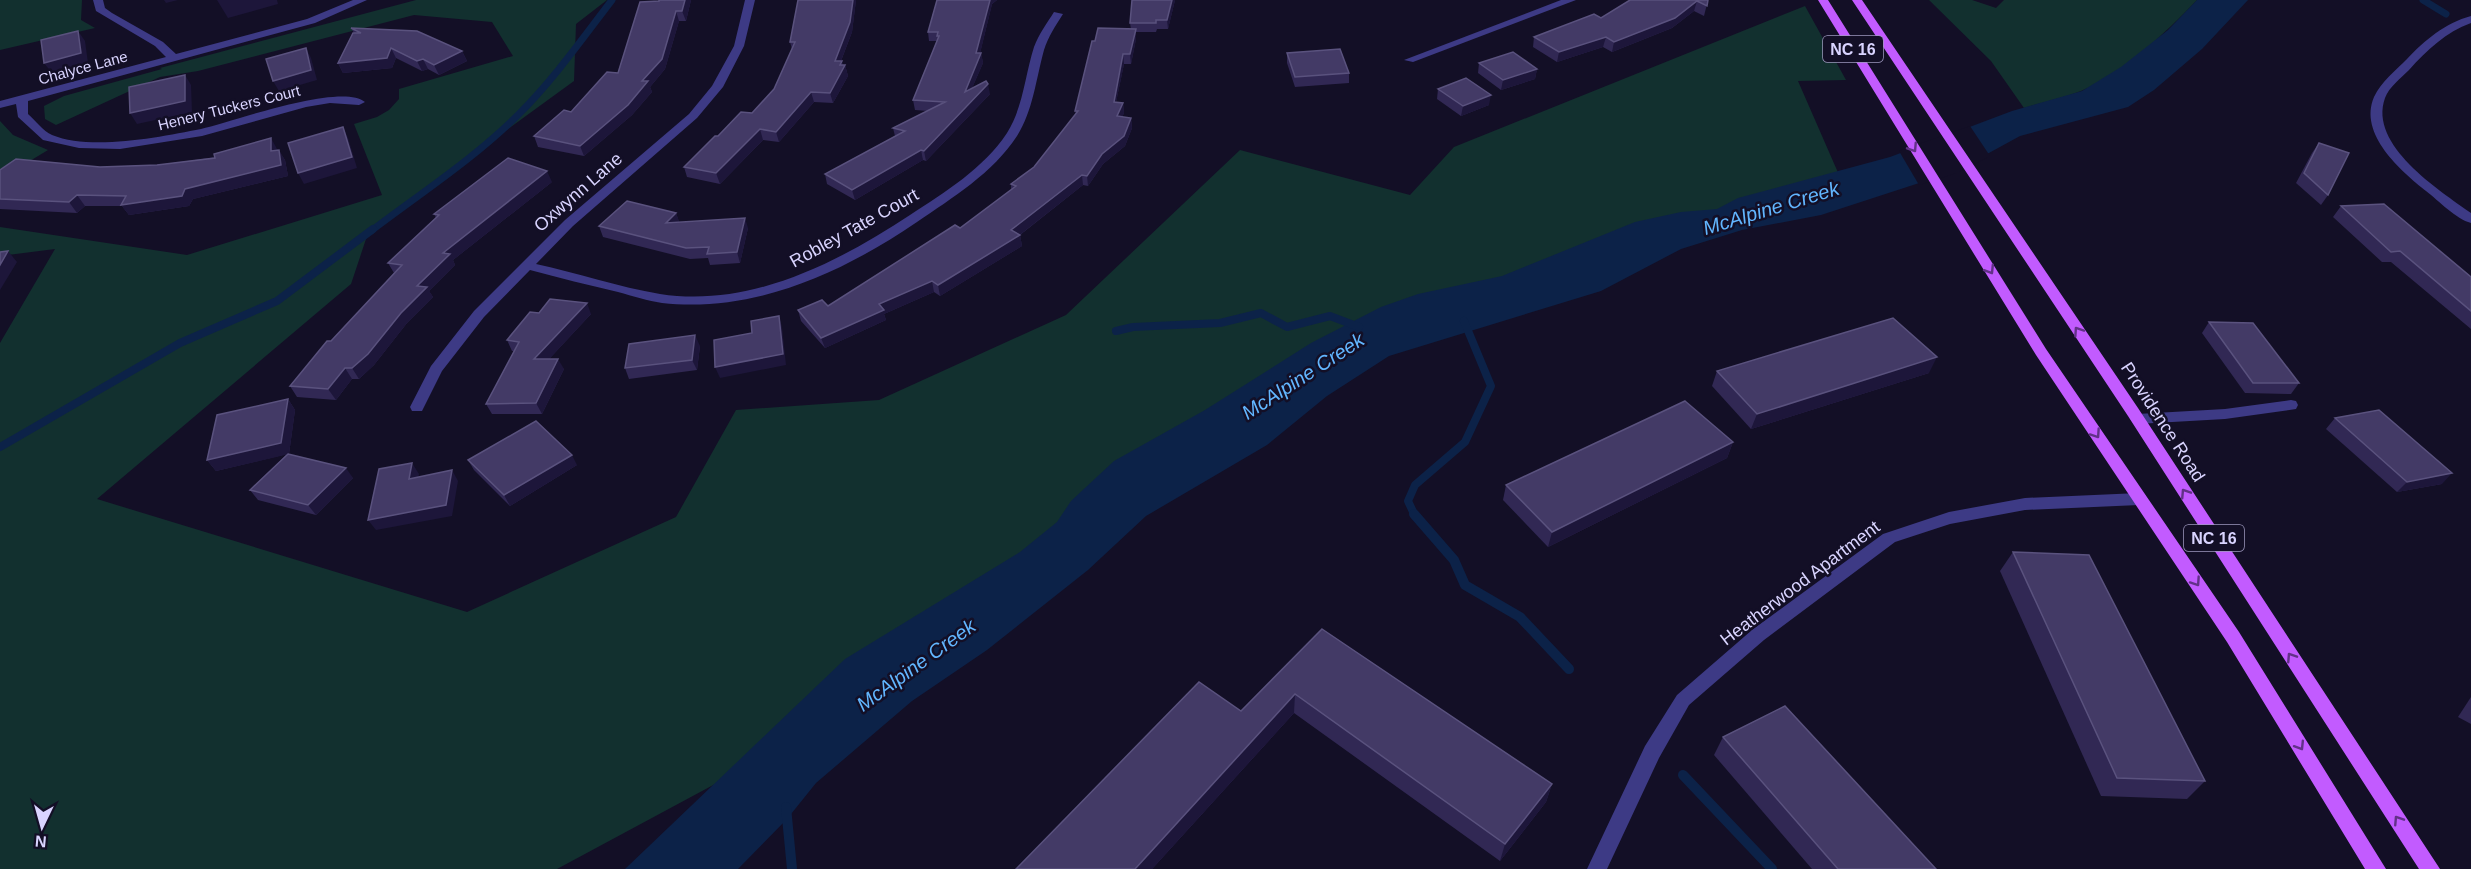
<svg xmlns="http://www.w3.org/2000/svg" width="2471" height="869" viewBox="0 0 2471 869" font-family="Arial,sans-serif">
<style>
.green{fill:#12302f}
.water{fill:#0c2248}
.pier{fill:#130f26}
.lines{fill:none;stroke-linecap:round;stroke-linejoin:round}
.stream-far2{stroke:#0c2248;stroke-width:7}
.stream-far1{stroke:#0c2248;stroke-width:8}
.stream{stroke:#0c2248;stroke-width:10}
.minor{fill:#3d3a85;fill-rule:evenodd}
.major{fill:#c25bff;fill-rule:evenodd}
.wall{fill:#312854}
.shaded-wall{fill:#1d163a}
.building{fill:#433a66;stroke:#5a527e;stroke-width:1.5}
.oneway{stroke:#623188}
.labels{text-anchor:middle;stroke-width:5;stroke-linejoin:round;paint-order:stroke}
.far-street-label{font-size:15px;fill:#d9d4ff;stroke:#130f26}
.shield{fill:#130f26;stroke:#9e99be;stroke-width:1.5}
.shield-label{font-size:16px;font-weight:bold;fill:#d9d4ff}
.street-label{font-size:18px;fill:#d9d4ff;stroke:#130f26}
.water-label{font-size:20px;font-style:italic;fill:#62b6ff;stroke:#130f26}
</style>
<rect width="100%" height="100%" fill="#130f26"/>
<!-- green -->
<g class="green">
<polygon points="0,0 82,0 81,20 95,28 0,50"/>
<polygon points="416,0 607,0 576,24 574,81 369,230 351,284 97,499 467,612 676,517 736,410 879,400 1066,315 1240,150 1410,195 1454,147 1805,6 1846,80 1798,81 1843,184 1373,329 849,712 557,869 0,869 0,343 55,249 0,256 0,227 187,255 382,195 354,124 377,117 389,110 399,99 399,89 513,56 492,22 414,15 198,71 160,77 56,125 45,119 44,106 64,96 162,69 160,68"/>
<path d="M 1929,0 L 1972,0 L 1996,8 L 2004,0 L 2197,0 C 2164,34 2125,72 2081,91 C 2063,98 2043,102 2024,108 L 1991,61 Z"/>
<polygon points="0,121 13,135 48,150 0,179"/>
</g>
<!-- water -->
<polygon class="water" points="2197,0 2248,0 2202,49 2154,90 2128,107 2020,136 1956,171 1821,215 1742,230 1681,249 1601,291 1389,356 1327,396 1267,445 1146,516 1088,570 987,650 912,701 816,783 787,819 738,869 625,869 845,659 1020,552 1057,522 1071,501 1114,461 1205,410 1311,343 1381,307 1418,294 1502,276 1635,222 1681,212 1717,209 1738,198 1890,157 2012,111 2082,91 2121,67 2168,30"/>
<!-- pier -->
<polygon class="pier" points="1970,126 1990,156 1957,173 1919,185 1899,151"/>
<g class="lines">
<!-- stream-far2 -->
<g class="stream-far2">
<polyline points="2423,0 2446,14"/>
<path d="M 371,231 C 421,193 475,158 519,114 C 554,79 582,39 612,0"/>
</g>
<!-- stream-far1 -->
<g class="stream-far1">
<polyline points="1116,331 1133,327 1220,323 1261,313 1287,327 1330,316 1359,327"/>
<polyline points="0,447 180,343 277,301 373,229"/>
<polyline points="1415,516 1408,501 1415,485 1465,442 1491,386 1464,321"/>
</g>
<!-- stream -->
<g class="stream">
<polyline points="1414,514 1454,560 1465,585 1520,617 1569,669"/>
<polyline points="1683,775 1772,869"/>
<polyline points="786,807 792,869"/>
</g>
<!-- minor -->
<g class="minor">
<path d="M 93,0 L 103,0 L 105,8 L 112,13 L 163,42 L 176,54 L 307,19 L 353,0 L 367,0 L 315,23 L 28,101 L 28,114 C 35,120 43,131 52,135 C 91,151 160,137 201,129 C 232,122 341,82 365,102 L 359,105 L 330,103 L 306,107 L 202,136 L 120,149 L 79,148 L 43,140 L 18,117 L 16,104 L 0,108 L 0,101 L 166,57 L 155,46 L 96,11 Z"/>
<path d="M 745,0 L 755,0 L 744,46 L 723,87 L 697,118 L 573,226 L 536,264 C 577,273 619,287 660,294 C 750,308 837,263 910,215 C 944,193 984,168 1007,133 C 1023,108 1025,75 1034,47 C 1039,34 1047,23 1054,12 L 1063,14 C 1056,25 1048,37 1044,50 C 1036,79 1033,111 1017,136 C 993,173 952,198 917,222 C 842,273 755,313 662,303 C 648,301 633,296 618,292 C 589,285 559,278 530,270 L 484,317 L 442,371 L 422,411 L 412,411 L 410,407 L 431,366 L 474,311 L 565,220 L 689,114 L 712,86 L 734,46 Z"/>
<polygon points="1561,0 1576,0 1413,62 1404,60"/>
<path d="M 2471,16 L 2471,23 C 2446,32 2427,50 2409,70 C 2401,78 2389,87 2385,98 C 2368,145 2439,190 2471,213 L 2471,223 C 2456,219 2439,201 2426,191 C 2401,171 2358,134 2374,97 C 2381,82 2396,70 2407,59 C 2425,40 2445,23 2471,16 Z"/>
<polygon points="2291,400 2296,401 2298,405 2296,409 2225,419 2137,424 2130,419 2137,414 2225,409"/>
<polygon points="2139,493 2145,495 2147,499 2145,503 2139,505 2025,510 1950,524 1895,542 1764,640 1689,705 1659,758 1607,869 1587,869 1645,746 1677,695 1752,630 1883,534 1949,512 2025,498"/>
</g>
<!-- major -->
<g class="major">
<polygon points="1818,0 1828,0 2046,349 2239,632 2386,869 2365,869 2227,642 2036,355"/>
<polygon points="1852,0 1862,0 2138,408 2440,869 2419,869 2128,416"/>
</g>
</g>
<!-- wall -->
<g class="wall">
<polygon points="659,0 691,0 686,21 679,21 665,69 650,87 652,92 632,115 584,156 538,147 534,136 571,112 618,73"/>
<polygon points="798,0 856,0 852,32 841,61 843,65 845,65 848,76 833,103 814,102 779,142 763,140 720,184 687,177 684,167 718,136 752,113 774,89 792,49 790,42"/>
<polygon points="937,0 997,0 992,4 980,53 981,53 983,63 972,88 990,94 926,161 923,160 855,200 827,184 825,174 895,136 893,128 928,111 915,110 913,100 937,41 929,41 928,32"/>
<polygon points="1175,0 1168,29 1157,29 1156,32 1136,32 1136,39 1131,64 1124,64 1116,102 1123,103 1124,113 1122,117 1131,118 1132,128 1125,146 1103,164 1088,186 1083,185 1020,235 1022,246 940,296 934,292 884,314 886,320 825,348 801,321 798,310 828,306 960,228 1011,190 1011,184 1034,167 1076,114 1075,111 1095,41 1131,29 1130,23"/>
<polygon points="1708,0 1704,16 1694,11 1672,28 1612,52 1603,47 1557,62 1533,47 1534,37 1601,18"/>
<polygon points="351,28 462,51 467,61 439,75 428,69 422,71 396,58 392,68 343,73 338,63 354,33"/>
<polygon points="1287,53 1349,73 1349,83 1295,87 1287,63"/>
<polygon points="1479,63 1537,69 1535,79 1501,90 1478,73"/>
<polygon points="1438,89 1489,105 1461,116 1437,99"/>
<polygon points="2319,143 2328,195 2321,205 2296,183 2312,153"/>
<polygon points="277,149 285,160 288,176 193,199 189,206 129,215 122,206 85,206 77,213 0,209 0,170 157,165"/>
<polygon points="552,182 453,260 455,265 429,291 433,297 407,323 374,365 359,379 352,379 336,400 297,397 290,386 394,273 388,263 436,218 434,214"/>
<polygon points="2341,206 2471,277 2471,329 2391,262 2382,262 2333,217"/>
<polygon points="676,213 679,222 748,228 740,263 710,265 708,258 690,259 603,237 599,226"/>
<polygon points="539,313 591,314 549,359 564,369 542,414 492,414 486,404 514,351 512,351 507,340"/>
<polygon points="2209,322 2299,383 2291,394 2245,393 2202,333"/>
<polygon points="700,346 697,370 629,379 625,368"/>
<polygon points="1717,371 1929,373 1751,429 1712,386"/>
<polygon points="288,399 295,410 289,454 353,478 316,515 258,500 250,490 287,454 216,471 207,460"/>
<polygon points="2335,418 2442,484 2397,492 2326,429"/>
<polygon points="1733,442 1727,458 1548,547 1503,500 1506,485"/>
<polygon points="468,460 577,465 510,506 474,470"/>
<polygon points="2013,552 2205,781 2187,799 2101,796 2000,571"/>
<polygon points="1322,629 1552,784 1546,802 1500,861 1294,713 1152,869 1016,869 1241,711"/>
<polygon points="2471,697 2471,724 2458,717"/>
<polygon points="1723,737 1936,869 1812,869 1714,755"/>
</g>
<!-- shaded-wall -->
<g class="shaded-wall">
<polygon points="164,0 178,0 166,3"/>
<polygon points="217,0 277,0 278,4 228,18"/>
<polygon points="685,0 691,0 686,21 682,11"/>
<polygon points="853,0 856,0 852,32 837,71 835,61"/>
<polygon points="990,0 997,0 992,4 978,62 981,53 983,63 966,102 965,92"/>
<polygon points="1172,0 1175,0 1168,29 1167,20"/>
<polygon points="1697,1 1694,11 1672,28 1612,52 1614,42"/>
<polygon points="676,11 679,21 665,69 650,87 652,92 632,115 584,156 580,146 642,81"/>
<polygon points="1136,29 1136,39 1131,64 1130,54"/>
<polygon points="78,31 85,41 88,63 52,73 44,63"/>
<polygon points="1606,37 1603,47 1557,62 1559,52"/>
<polygon points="306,48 311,58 317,80 279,91 273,81"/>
<polygon points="391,48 396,58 392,68 343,73 338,63"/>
<polygon points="462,51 467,61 439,75 434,65"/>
<polygon points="1123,54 1124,64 1114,112 1114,102"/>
<polygon points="423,59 428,69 422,71 417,61"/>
<polygon points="842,61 844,68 845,65 848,76 833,103 830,93"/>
<polygon points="1537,69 1535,79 1501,90 1503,80"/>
<polygon points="185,75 191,85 192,112 137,124 130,113"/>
<polygon points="988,84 990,94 926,161 924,151"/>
<polygon points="811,92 814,102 779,142 776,132"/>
<polygon points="1491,95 1489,105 1461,116 1463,106"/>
<polygon points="1123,103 1124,113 1118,127 1117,116"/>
<polygon points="1131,118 1132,128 1125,146 1103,164 1088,186 1087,176 1102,154"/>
<polygon points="343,127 348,138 357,168 304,184 298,173"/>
<polygon points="760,129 763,140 720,184 716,173"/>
<polygon points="271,138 277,149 278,161 271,151"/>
<polygon points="279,150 285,160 288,176 193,199 189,206 129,215 121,205 185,189"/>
<polygon points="921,150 923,160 855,200 852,190"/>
<polygon points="547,171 552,182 453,260 455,265 429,291 433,297 407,323 374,365 359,379 352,368 443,253"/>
<polygon points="1082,175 1083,185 1017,237 1020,235 1022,246 940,296 938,285"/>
<polygon points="77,195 85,206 77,213 69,202"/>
<polygon points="676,213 680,224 666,223"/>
<polygon points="745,218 748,228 740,263 737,252"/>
<polygon points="8,251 17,262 0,290 0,265"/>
<polygon points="932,281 934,292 884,314 886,320 825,348 821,338 879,304"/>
<polygon points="587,303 591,314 539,370 534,359"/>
<polygon points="779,316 782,327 786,365 720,378 715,367"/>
<polygon points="695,335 700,346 697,370 692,360"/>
<polygon points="1937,357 1929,373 1751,429 1757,414"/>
<polygon points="558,359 564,369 542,414 536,403"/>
<polygon points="345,368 352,379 336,400 328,389"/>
<polygon points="288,399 295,410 289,454 216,471 207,460"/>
<polygon points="1733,442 1727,458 1548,547 1552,532"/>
<polygon points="572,455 577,465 510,506 504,495"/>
<polygon points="412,463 419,474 416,489 409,479"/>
<polygon points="346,468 353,478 316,515 308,505"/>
<polygon points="452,470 458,481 452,516 376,530 368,520"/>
<polygon points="2452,473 2442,484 2397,492 2407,482"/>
<polygon points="1295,694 1294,713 1152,869 1135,869"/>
<polygon points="1552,784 1546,802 1500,861 1505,844"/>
</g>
<!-- building -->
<g class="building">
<polygon points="659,0 685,0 682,11 676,11 662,59 642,81 648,81 628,105 580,146 534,136 564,110 571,112 607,72 618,73 640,2 659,1"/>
<polygon points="798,0 853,0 850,22 835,61 842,61 840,65 845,65 830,93 811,92 776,132 760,129 716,173 684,167 715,136 718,136 741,112 752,113 774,89 795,42 790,42"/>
<polygon points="937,0 990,0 976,53 981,53 965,92 986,81 988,84 924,151 921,150 852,190 825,174 905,131 893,128 945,102 913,100 939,36 937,36 938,32 928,32"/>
<polygon points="1132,0 1172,0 1167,20 1156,20 1156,23 1130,23"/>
<polygon points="1630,0 1708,0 1707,6 1697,1 1675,18 1614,42 1606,37 1559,52 1534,37 1594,14 1601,18"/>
<polygon points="351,28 417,31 462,51 434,65 423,59 417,61 391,48 387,58 338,63 353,33 361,33"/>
<polygon points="1098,28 1136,29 1130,54 1123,54 1114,102 1123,103 1117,116 1131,118 1124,136 1102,154 1087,176 1082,175 1011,230 1020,235 938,285 932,281 879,304 884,310 821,338 798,310 822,300 828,306 955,225 960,228 1016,186 1011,184 1034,167 1078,111 1075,111 1092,41 1095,41"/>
<polygon points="78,31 81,53 44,63 41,40"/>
<polygon points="306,48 311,70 273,81 266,59"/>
<polygon points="1340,49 1349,73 1295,77 1287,53"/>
<polygon points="1513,52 1537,69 1503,80 1479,63"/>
<polygon points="185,75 185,101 130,113 129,87"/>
<polygon points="1466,78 1491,95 1463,106 1438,89"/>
<polygon points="343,127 352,157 298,173 288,143"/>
<polygon points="271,138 271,151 279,150 281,165 185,189 182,196 121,205 126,196 77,195 69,202 0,199 0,170 16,159 100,167 157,165 215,158 214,154"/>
<polygon points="2319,143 2349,153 2328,195 2304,173"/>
<polygon points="508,158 547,171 443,253 450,254 417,286 427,287 401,313 368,354 352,368 345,368 328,389 290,386 327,341 331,341 402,265 388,263 439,215 434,214"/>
<polygon points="627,201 676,213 666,223 745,218 737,252 707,254 709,247 686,248 599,226"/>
<polygon points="2384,204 2471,277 2471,311 2400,251 2391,252 2341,206"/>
<polygon points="8,251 0,265 0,252"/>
<polygon points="550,299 587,303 534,359 558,359 536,403 486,404 519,342 507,340 530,312 539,313"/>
<polygon points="779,316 783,354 715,367 714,340 752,333 751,321"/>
<polygon points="1893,318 1937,357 1757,414 1717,371"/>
<polygon points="2209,322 2253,323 2299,383 2253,383"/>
<polygon points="695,335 692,360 625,368 629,344"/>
<polygon points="288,399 281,443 207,460 217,415"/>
<polygon points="1685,401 1733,442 1552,532 1506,485"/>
<polygon points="2379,410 2452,473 2407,482 2335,418"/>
<polygon points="536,421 572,455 504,495 468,460"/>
<polygon points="288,454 346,468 308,505 250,490"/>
<polygon points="412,463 409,479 452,470 446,505 368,520 379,469"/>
<polygon points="2013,552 2089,555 2205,781 2117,778"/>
<polygon points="1322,629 1552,784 1505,844 1295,694 1135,869 1016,869 1199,682 1241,711"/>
<polygon points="1785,706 1936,869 1838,869 1723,737"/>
</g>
<!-- one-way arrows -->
<defs><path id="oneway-chevron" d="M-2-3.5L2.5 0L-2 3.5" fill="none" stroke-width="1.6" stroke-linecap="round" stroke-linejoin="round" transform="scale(1.5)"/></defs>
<g class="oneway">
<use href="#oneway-chevron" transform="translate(1913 148) rotate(57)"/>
<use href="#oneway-chevron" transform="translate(1990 270) rotate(58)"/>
<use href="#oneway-chevron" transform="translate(2078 331) rotate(-124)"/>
<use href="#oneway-chevron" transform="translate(2096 434) rotate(56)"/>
<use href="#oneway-chevron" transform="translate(2185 493) rotate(-123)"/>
<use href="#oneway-chevron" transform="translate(2196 582) rotate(56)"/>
<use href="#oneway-chevron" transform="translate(2291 657) rotate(-123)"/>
<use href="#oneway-chevron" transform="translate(2300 746) rotate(58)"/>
<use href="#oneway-chevron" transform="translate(2398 820) rotate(-123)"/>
</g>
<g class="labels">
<!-- far-street labels -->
<g class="far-street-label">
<text transform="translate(83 68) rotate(-15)" y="5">Chalyce Lane</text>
<text transform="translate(229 108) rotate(-14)" y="5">Henery Tuckers Court</text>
</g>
<!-- shield labels -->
<g class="shield">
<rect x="1823" y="36" width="60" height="26" rx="4.5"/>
<rect x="2184" y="525" width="60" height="26" rx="4.5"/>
</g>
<g class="shield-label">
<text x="1853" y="55">NC 16</text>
<text x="2214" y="544">NC 16</text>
</g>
<!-- street labels -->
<g class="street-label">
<text transform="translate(578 192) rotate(-41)" y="6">Oxwynn Lane</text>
<text transform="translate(854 228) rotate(-29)" y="6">Robley Tate Court</text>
<text transform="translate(2163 422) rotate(57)" y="6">Providence Road</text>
<text transform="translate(1800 583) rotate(-37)" y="6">Heatherwood Apartment</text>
</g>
<!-- water labels -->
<g class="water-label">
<text transform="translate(1771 208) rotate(-17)" y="7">McAlpine Creek</text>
<text transform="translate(1303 376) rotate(-33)" y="7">McAlpine Creek</text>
<text transform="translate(916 665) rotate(-36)" y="7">McAlpine Creek</text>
</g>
</g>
<!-- north arrow -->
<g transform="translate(42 827) rotate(185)" stroke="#130f26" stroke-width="4.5" paint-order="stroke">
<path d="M0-4.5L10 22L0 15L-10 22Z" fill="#d9d4ff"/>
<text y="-9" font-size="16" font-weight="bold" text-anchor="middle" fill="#d9d4ff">N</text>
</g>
</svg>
